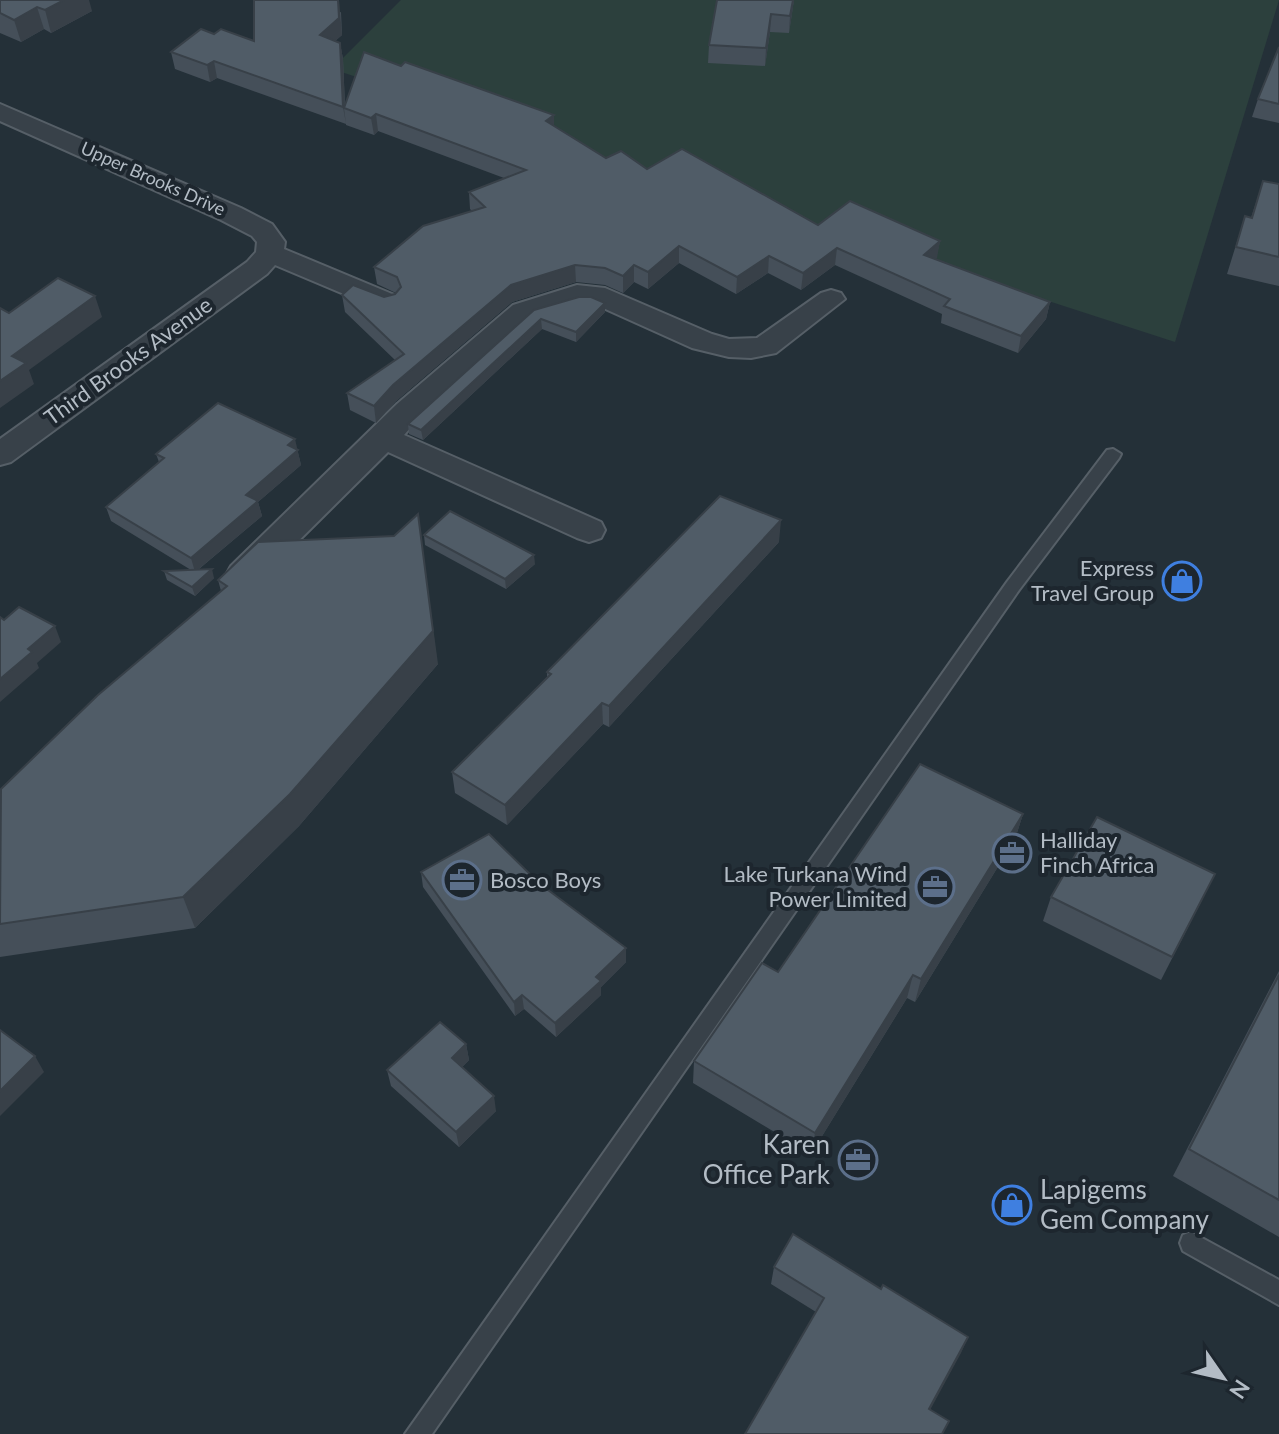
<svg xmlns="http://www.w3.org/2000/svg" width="1279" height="1434" viewBox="0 0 1279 1434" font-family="Lato,sans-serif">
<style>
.green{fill:#2c403d}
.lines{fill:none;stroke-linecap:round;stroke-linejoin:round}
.lane-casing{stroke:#565f67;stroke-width:4}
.street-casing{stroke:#565f67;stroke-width:4}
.lane{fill:#384149;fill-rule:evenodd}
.street{fill:#384149;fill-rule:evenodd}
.wall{fill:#454f59}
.shaded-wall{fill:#384048}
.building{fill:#505c67;stroke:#384048;stroke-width:2}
.labels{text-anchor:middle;stroke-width:8;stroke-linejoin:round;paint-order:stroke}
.far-street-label{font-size:18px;fill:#b3bcc5;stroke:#1d262e}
.street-label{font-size:22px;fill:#b3bcc5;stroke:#1d262e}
.poi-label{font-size:22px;fill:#b3bcc5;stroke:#1d262e;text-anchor:end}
.near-poi-label{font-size:26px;fill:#b3bcc5;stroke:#1d262e;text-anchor:end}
</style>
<rect width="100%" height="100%" fill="#243038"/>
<!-- green -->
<polygon class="green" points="401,0 1279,0 1175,342 332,69"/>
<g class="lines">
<defs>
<g id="lane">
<polygon points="1113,449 1121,454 1119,458 1019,590 432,1434 405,1434 1007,582 1107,450"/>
<polygon points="1191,1232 1279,1280 1279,1305 1183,1251 1180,1243 1183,1235"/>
</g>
<g id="street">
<polygon points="0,104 241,208 272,224 285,242 284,249 397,296 401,302 397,308 387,311 377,308 275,265 267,274 11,462 0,465 0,439 247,262 256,252 257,242 252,236 221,220 0,121"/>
<polygon points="577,285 605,288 712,334 729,339 757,338 821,293 831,290 841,293 845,299 776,353 751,358 729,357 692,348 592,303 579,303 533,317 419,418 404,435 601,522 605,530 601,538 589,542 577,538 388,452 255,584 243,587 231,584 226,575 231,566 397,404 513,305"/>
</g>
</defs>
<!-- lane casing -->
<use href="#lane" class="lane-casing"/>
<!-- street casing -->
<use href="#street" class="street-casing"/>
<!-- lane -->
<use href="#lane" class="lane"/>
<!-- street -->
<use href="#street" class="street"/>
</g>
<!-- wall -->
<g class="wall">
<polygon points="0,0 92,11 51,33 44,29 21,42 0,33"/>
<polygon points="717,0 794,0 789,33 770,32 765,66 708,63 709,45"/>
<polygon points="341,12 342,35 335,41 340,43 343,59 345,105 401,66 554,115 554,126 606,158 647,169 818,225 940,241 936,259 1050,302 1046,319 1018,353 941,323 942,314 835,265 801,290 768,273 736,294 679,263 648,289 634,282 623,293 605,285 576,282 512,302 395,402 376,423 350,410 347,393 395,360 345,312 342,295 384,297 395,294 396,293 377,284 374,267 472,211 470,209 469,192 504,178 378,131 374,135 346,125 346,119 346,124 217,78 210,82 175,69 171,52 214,34 254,41"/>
<polygon points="1279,47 1279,123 1252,117 1258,99"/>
<polygon points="1263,181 1279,184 1279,286 1227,274 1245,216 1251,218"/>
<polygon points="605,303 605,312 576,342 542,329 423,440 409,434 408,424 534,310"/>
<polygon points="297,449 301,465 258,502 262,516 199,569 214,578 195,596 167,580 164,571 191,570 111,521 106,507 159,462 156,454"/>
<polygon points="424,535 535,564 506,589 425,545"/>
<polygon points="779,542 609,727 603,724 507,825 455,793 452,772 547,677 547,672"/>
<polygon points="218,580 438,664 299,826 195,928 0,957 0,792 221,591"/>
<polygon points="1023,814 1015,839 915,1002 907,998 811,1154 693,1083 694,1061 778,972"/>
<polygon points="421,872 540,884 626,962 601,987 601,995 556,1037 524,1009 515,1016 423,887"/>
<polygon points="1051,897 1203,898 1161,980 1043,921"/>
<polygon points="1279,971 1279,1237 1173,1176"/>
<polygon points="466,1044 469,1060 462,1067 496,1111 459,1147 391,1086 387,1070"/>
<polygon points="774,1267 881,1289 968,1337 930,1409 942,1434 816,1312 771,1284"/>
</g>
<!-- shaded-wall -->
<g class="shaded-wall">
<polygon points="64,0 89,0 92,11 51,33 45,10"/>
<polygon points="339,0 342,35 323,52 320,35"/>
<polygon points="793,0 794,0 789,33 790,16"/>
<polygon points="37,7 44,29 21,42 14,20"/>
<polygon points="771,14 770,32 765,66 766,48"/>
<polygon points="340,43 343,59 345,108 344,108 346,124 343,107"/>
<polygon points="214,61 217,78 210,82 207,65"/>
<polygon points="376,114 378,131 374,135 371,118"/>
<polygon points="554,115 554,132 546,121"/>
<polygon points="940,241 937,258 922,272 924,255"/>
<polygon points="679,246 679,263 648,289 648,272"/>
<polygon points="837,248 835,265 801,290 803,273"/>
<polygon points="769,256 768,273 736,294 737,277"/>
<polygon points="575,265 576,282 512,302 395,402 376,423 374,406 393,385 511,285"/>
<polygon points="634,265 634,282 623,293 623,276"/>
<polygon points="95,296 102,317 29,370 34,384 0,408 0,381 12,356"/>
<polygon points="1050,302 1046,319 1018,353 1021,336"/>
<polygon points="605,303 605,312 576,342 576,332"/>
<polygon points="541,319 542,329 423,440 421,430"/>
<polygon points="295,439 301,465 258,502 262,516 195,572 191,558 288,445"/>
<polygon points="418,514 438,664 299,826 195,928 183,897"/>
<polygon points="781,520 779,542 609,727 609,706"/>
<polygon points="534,555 535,564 506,589 505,579"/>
<polygon points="212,569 214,578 195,596 192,587"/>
<polygon points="55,626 61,642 37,663 39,668 0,702 0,679 28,649"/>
<polygon points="602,703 603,724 507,825 505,805"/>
<polygon points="1023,814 1015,839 915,1002 921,979"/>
<polygon points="626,948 626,962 601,987 601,995 556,1037 555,1023 596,977"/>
<polygon points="913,975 907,998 811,1154 815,1133"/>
<polygon points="522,995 524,1009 515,1016 514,1002"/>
<polygon points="466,1044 469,1060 455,1074 452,1058"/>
<polygon points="35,1056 44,1072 0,1116 0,1091"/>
<polygon points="494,1096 496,1111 459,1147 456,1132"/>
<polygon points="968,1337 961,1353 923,1423 929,1409"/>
</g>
<!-- building -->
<g class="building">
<polygon points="0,0 64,0 45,10 37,7 14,20 0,13"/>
<polygon points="254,0 338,0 339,18 320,35 340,43 343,107 214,61 207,65 171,52 201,29 214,34 221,29 254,41"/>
<polygon points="717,0 793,0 790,16 771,14 766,48 709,45"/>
<polygon points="1279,47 1279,104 1258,99"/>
<polygon points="364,52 401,66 405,62 554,115 546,121 606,158 621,151 647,169 682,149 818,225 850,201 940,241 924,255 1050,302 1021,336 944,306 950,299 837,248 803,273 769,256 737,277 679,246 648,272 634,265 623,276 605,268 575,265 511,285 393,385 374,406 347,393 404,354 342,295 353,285 384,297 395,294 401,287 397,277 374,267 423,226 485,207 469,192 526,170 376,114 371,118 344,108"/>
<polygon points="1263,181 1279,184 1279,257 1236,247 1245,216 1252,218"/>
<polygon points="58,278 95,296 12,356 26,363 0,381 0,308 9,313"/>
<polygon points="579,297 591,297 605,303 576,332 541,319 421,430 408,424 534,310"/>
<polygon points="218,403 295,439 288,445 298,450 246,495 258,501 191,558 106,507 164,458 156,454"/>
<polygon points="720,496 781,520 609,706 602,703 505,805 452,772 551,674 547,672"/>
<polygon points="450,511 534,555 505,579 424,535"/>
<polygon points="418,514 433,631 290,794 183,897 0,924 1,789 98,695 227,586 218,580 258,542 394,536"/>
<polygon points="212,569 192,587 164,571"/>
<polygon points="19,607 55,626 28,649 32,652 0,679 0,617 4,620"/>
<polygon points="920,764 1023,814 921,979 913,975 815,1133 694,1061 762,963 778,972"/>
<polygon points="1097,817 1215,874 1172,957 1051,897"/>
<polygon points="489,834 540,884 626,948 596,977 601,981 555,1023 522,995 514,1002 421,872"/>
<polygon points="1279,975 1279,1200 1189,1149"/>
<polygon points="440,1022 466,1044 452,1058 494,1096 456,1132 387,1070"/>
<polygon points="0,1030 35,1056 0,1091"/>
<polygon points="793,1234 881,1289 883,1285 968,1337 929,1409 949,1421 942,1434 745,1434 824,1298 774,1267"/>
</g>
<!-- icons -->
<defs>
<symbol id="shop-ring" viewBox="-11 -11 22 22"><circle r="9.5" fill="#1d262e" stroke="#3f7fe0" stroke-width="1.5"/><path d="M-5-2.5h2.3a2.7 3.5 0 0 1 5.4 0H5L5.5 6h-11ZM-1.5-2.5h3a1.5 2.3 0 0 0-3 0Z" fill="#3f7fe0"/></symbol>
<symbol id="office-ring" viewBox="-11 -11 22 22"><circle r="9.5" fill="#1d262e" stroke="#5c6f8a" stroke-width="1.5"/><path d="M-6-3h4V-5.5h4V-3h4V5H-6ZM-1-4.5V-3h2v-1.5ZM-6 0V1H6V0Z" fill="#5c6f8a"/></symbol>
</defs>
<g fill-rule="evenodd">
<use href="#shop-ring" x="1160" y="559" width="44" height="44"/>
<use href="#office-ring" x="990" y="831" width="44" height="44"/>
<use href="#office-ring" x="440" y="858" width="44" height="44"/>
<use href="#office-ring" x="913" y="865" width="44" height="44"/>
<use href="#office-ring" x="836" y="1138" width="44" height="44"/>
<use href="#shop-ring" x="990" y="1183" width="44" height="44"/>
</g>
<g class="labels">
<!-- far-street labels -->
<g class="far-street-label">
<text transform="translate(153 179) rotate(24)" y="6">Upper Brooks Drive</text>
</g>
<!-- street labels -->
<g class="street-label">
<text transform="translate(128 361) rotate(-36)" y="8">Third Brooks Avenue</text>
</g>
<!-- poi labels -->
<g class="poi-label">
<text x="1154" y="576">Express<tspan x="1154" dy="25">Travel Group</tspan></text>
<text x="1040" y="848" text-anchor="start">Halliday<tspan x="1040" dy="25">Finch Africa</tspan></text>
<text x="907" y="882">Lake Turkana Wind<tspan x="907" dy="25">Power Limited</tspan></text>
<text x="490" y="888" text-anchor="start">Bosco Boys</text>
</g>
<!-- near-poi labels -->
<g class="near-poi-label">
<text x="830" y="1154">Karen<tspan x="830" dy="30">Office Park</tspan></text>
<text x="1040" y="1199" text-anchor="start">Lapigems<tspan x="1040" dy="30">Gem Company</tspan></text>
</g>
</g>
<!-- north arrow -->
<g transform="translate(1223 1378) rotate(124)" stroke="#1d262e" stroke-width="6" paint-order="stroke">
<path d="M0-6L14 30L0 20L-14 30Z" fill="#b3bcc5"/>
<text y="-12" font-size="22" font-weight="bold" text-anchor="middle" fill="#b3bcc5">N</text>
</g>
</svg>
